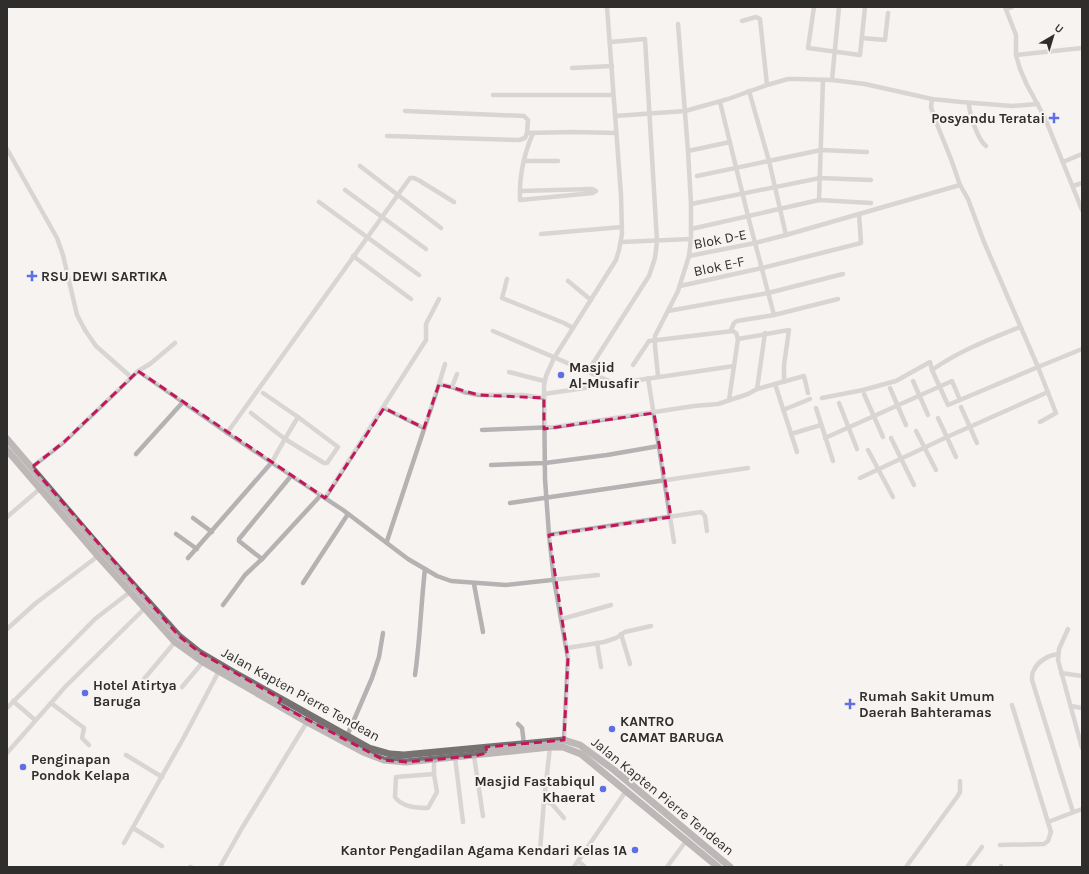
<svg xmlns="http://www.w3.org/2000/svg" width="1089" height="874" viewBox="0 0 1089 874" font-family="Karla,sans-serif">
<style>
.lines{fill:none;stroke-linecap:round;stroke-linejoin:round}
.minor{stroke:#b4b2b2;stroke-width:4.5}
.trunk{stroke:#767272;stroke-width:7}
.marked{fill:none;stroke:#c2185b;stroke-width:3;stroke-dasharray:8 5;stroke-linejoin:round}
.poi-dot{fill:#5e6ee6;stroke:#f7f3f1;stroke-width:1.5}
.labels{text-anchor:middle;stroke-width:4;stroke-linejoin:round;paint-order:stroke}
.poi-label{font-size:14px;font-weight:bold;fill:#2f2e2d;stroke:#f7f3f1;text-anchor:start}
.street-label{font-size:14px;fill:#2f2e2d;stroke:#f7f3f1}
</style>
<rect width="100%" height="100%" fill="#f7f3f1"/>
<g class="lines">
<!-- minor -->
<g class="minor">
<polyline points="814,7 808,48 860,55 865,7"/>
<polyline points="1005,7 1016,35 1016,55 1020,69 1027,85 1045,118 1082,210"/>
<polyline points="1006,9 1012,7"/>
<polyline points="742,21 756,17 760,19 767,85"/>
<polyline points="678,24 688,151 691,204 691,239"/>
<polyline points="862,38 885,40 888,13"/>
<polyline points="1016,55 1082,48"/>
<polyline points="572,68 612,66"/>
<polyline points="832,80 839,7"/>
<polyline points="749,91 769,161 786,235"/>
<polyline points="493,95 613,95"/>
<polyline points="932,99 931,107 934,117 951,159 960,185 968,199 984,242 1038,367 1082,349"/>
<polyline points="720,102 748,216 774,315"/>
<path d="M 969,103 C 969,114 978,140 986,146"/>
<polyline points="405,111 524,116 528,120 527,133 573,132 616,133"/>
<polyline points="615,116 685,111 728,99 767,85 788,79 798,79 832,80 865,84 932,99 961,102 1012,106 1038,104"/>
<polyline points="387,136 519,140 525,138 527,133"/>
<polyline points="7,149 57,238 63,255 77,315 85,330 96,346 131,377"/>
<polyline points="688,151 730,142"/>
<polyline points="524,161 558,161"/>
<polyline points="1063,162 1082,154"/>
<polyline points="360,166 441,228"/>
<polyline points="697,176 821,150 867,152"/>
<polyline points="1073,186 1082,183"/>
<polyline points="345,190 426,249"/>
<path d="M 520,191 L 592,189 L 596,191 L 593,193 L 520,200 C 519,177 524,154 533,133"/>
<polyline points="819,200 823,80"/>
<polyline points="319,202 419,275"/>
<polyline points="691,204 820,178 871,180"/>
<polyline points="691,229 819,200 871,203"/>
<polyline points="541,234 622,227"/>
<polyline points="621,242 691,239 689,256 678,291 655,336 655,346 658,376"/>
<polyline points="353,256 411,299"/>
<polyline points="689,256 755,243 786,235 960,185"/>
<polyline points="507,279 502,298 564,323 573,328"/>
<polyline points="568,281 591,300"/>
<polyline points="680,286 762,268 861,243 859,214"/>
<polyline points="668,311 768,293 843,274"/>
<polyline points="731,330 734,323 737,321 774,315 838,299"/>
<polyline points="493,331 614,383"/>
<polyline points="738,339 789,330 784,365 784,382"/>
<polyline points="633,365 649,341 733,331 736,333 738,339 729,400"/>
<polyline points="932,370 948,405 1038,367 1056,413 1040,422"/>
<polyline points="138,371 229,434 343,510 408,559 437,576 451,581 506,585 598,575"/>
<polyline points="588,371 649,276 655,258 657,241 645,39 610,42"/>
<polyline points="509,372 544,381"/>
<polyline points="457,374 452,387 464,392 479,395 523,395 544,398"/>
<polyline points="648,378 674,542"/>
<polyline points="913,381 928,415"/>
<polyline points="439,384 445,364"/>
<polyline points="775,384 797,452"/>
<polyline points="890,388 906,425"/>
<polyline points="757,389 765,333"/>
<polyline points="263,393 298,417"/>
<polyline points="544,394 734,366"/>
<polyline points="864,394 883,437"/>
<path d="M 822,398 L 863,390 L 896,381 L 930,362 L 932,370 C 959,351 990,339 1020,327"/>
<polyline points="839,403 857,449"/>
<polyline points="961,407 977,443"/>
<polyline points="384,408 424,428"/>
<polyline points="816,408 833,461"/>
<polyline points="783,410 810,399"/>
<polyline points="938,418 956,457"/>
<polyline points="482,430 555,427 694,406 718,404 748,394 757,389 804,376 808,393"/>
<polyline points="916,431 936,470"/>
<polyline points="227,433 410,178 414,178 420,181 454,202"/>
<polyline points="791,434 821,425"/>
<polyline points="825,438 952,381 960,400"/>
<polyline points="891,438 914,485"/>
<polyline points="868,450 893,497"/>
<polyline points="136,454 183,402"/>
<polyline points="491,465 545,463 607,455 659,446"/>
<polyline points="32,467 64,442 138,371 150,364 175,343"/>
<polyline points="860,478 947,437 1048,392"/>
<polyline points="325,498 426,340 426,324 439,299"/>
<polyline points="510,503 748,468"/>
<polyline points="7,517 42,487"/>
<polyline points="193,518 212,532"/>
<polyline points="176,534 197,549"/>
<polyline points="549,535 701,512 705,516 707,531"/>
<polyline points="387,541 439,384 452,387"/>
<path d="M 188,558 L 272,462 C 280,447 289,432 298,417 L 338,447 L 327,463 L 324,463 L 285,439 L 251,413"/>
<polyline points="262,559 239,541 239,539 291,476"/>
<polyline points="303,583 348,514"/>
<polyline points="474,584 483,632"/>
<polyline points="223,605 245,575 263,558 321,495"/>
<polyline points="562,619 611,605"/>
<polyline points="7,629 36,603 98,556"/>
<polyline points="1068,629 1059,649 1058,660 1082,748"/>
<polyline points="621,634 630,664"/>
<polyline points="597,643 601,667"/>
<polyline points="567,648 604,642 616,638 625,632 651,626"/>
<path d="M 1058,654 C 1049,655 1038,661 1034,670 C 1032,672 1032,677 1032,680 L 1073,812"/>
<polyline points="1061,673 1082,676"/>
<path d="M 415,675 C 420,640 421,604 425,569"/>
<polyline points="144,679 175,642"/>
<polyline points="182,687 203,662"/>
<polyline points="13,701 35,720"/>
<polyline points="51,703 84,728 82,738 89,745"/>
<polyline points="1071,706 1082,708"/>
<polyline points="7,708 95,619 130,592"/>
<polyline points="518,724 522,728 524,744"/>
<polyline points="347,736 372,678 379,657 383,633"/>
<polyline points="564,740 568,658 554,580 549,535 545,479 544,386 546,376 554,358 616,260 619,250 622,234 621,195 607,7"/>
<polyline points="7,753 65,687 144,609"/>
<polyline points="126,755 162,777"/>
<polyline points="474,756 483,816"/>
<polyline points="455,757 463,822"/>
<path d="M 434,760 L 434,774 L 437,792 L 428,808 C 416,808 402,807 395,797 L 396,777 L 434,774"/>
<polyline points="544,801 552,804 564,818"/>
<polyline points="1048,822 1082,809"/>
<polyline points="133,828 162,846"/>
<polyline points="124,843 183,739 219,671"/>
<polyline points="1000,845 1044,844 1048,841 1051,832 1012,705"/>
<polyline points="540,850 544,801 550,747"/>
<polyline points="578,861 585,867"/>
<polyline points="190,867 191,867"/>
<polyline points="220,867 242,828 307,722"/>
<polyline points="574,867 626,791"/>
<polyline points="667,867 686,841"/>
<polyline points="906,867 957,797 960,792 960,781"/>
<polyline points="967,867 982,847"/>
<polyline points="1001,867 1001,866"/>
</g>
<!-- trunk -->
<g class="trunk">
<polyline points="7,439 102,550 179,636 199,652 233,672 369,748 390,754 404,755 564,740 580,745 614,770 730,867"/>
<polyline points="7,450 98,556 175,642 203,662 307,722 363,752 384,760 406,762 550,747 563,747 581,754 718,867"/>
</g>
</g>
<!-- marked area -->
<path d="M0 0H1089V874H0ZM 138,371 L 325,498 L 384,408 L 424,428 L 439,384 L 479,395 L 544,398 L 544,429 L 654,413 L 671,517 L 549,535 L 568,658 L 564,740 L 486,747 L 487,753 L 474,756 L 406,762 L 384,760 L 278,704 L 281,699 L 199,652 L 179,636 L 32,467 L 64,442 Z" fill="#f7f3f1" fill-opacity=".55" fill-rule="evenodd"/>
<path class="marked" d="M 138,371 L 325,498 L 384,408 L 424,428 L 439,384 L 479,395 L 544,398 L 544,429 L 654,413 L 671,517 L 549,535 L 568,658 L 564,740 L 486,747 L 487,753 L 474,756 L 406,762 L 384,760 L 278,704 L 281,699 L 199,652 L 179,636 L 32,467 L 64,442 Z"/>
<!-- markers -->
<g class="poi-dot">
<path d="M1052 112h4v4h4v4h-4v4h-4v-4h-4v-4h4z"/>
<path d="M30 270h4v4h4v4h-4v4h-4v-4h-4v-4h4z"/>
<circle cx="561" cy="375" r="4"/>
<circle cx="85" cy="693" r="4"/>
<path d="M848 698h4v4h4v4h-4v4h-4v-4h-4v-4h4z"/>
<circle cx="612" cy="729" r="4"/>
<circle cx="23" cy="767" r="4"/>
<circle cx="603" cy="789" r="4"/>
<circle cx="635" cy="850" r="4"/>
</g>
<g class="labels">
<!-- poi labels -->
<g class="poi-label">
<text x="1045" y="123" text-anchor="end">Posyandu Teratai</text>
<text x="41" y="281">RSU DEWI SARTIKA</text>
<text x="569" y="372">Masjid<tspan x="569" dy="16">Al-Musafir</tspan></text>
<text x="93" y="690">Hotel Atirtya<tspan x="93" dy="16">Baruga</tspan></text>
<text x="859" y="701">Rumah Sakit Umum<tspan x="859" dy="16">Daerah Bahteramas</tspan></text>
<text x="620" y="726">KANTRO<tspan x="620" dy="16">CAMAT BARUGA</tspan></text>
<text x="31" y="764">Penginapan<tspan x="31" dy="16">Pondok Kelapa</tspan></text>
<text x="595" y="786" text-anchor="end">Masjid Fastabiqul<tspan x="595" dy="16">Khaerat</tspan></text>
<text x="627" y="855" text-anchor="end">Kantor Pengadilan Agama Kendari Kelas 1A</text>
</g>
<!-- street labels -->
<g class="street-label">
<text transform="translate(720 239) rotate(-11)" y="5">Blok D-E</text>
<text transform="translate(719 266) rotate(-12)" y="5">Blok E-F</text>
<text transform="translate(301 694) rotate(29)" y="5">Jalan Kapten Pierre Tendean</text>
<text transform="translate(663 796) rotate(39)" y="5">Jalan Kapten Pierre Tendean</text>
</g>
</g>
<!-- border -->
<rect width="1089" height="874" fill="none" stroke="#2f2e2d" stroke-width="16"/>
<!-- north arrow -->
<g transform="translate(1053 36) rotate(38)" stroke="#f7f3f1" stroke-width="3" paint-order="stroke">
<path d="M0-3L7 15L0 10L-7 15Z" fill="#2f2e2d"/>
<text y="-6" font-size="11" font-weight="bold" text-anchor="middle" fill="#2f2e2d">U</text>
</g>
</svg>
